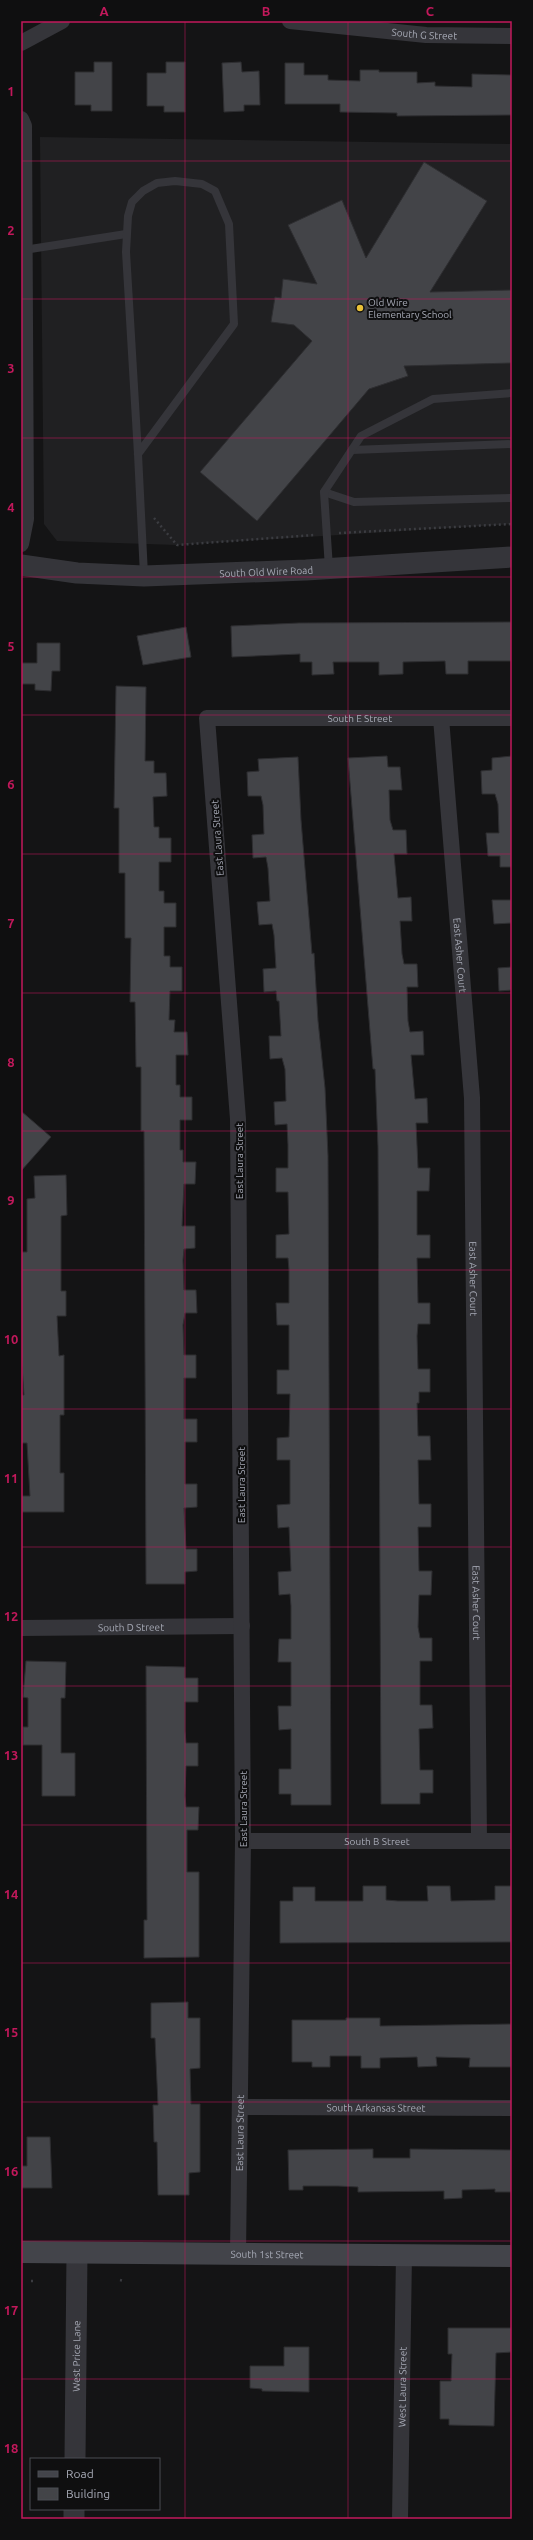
<svg xmlns="http://www.w3.org/2000/svg" width="533" height="2540" viewBox="0 0 533 2540" font-family="Ubuntu,sans-serif">
<style>
.built{fill:#202022}
.building{fill:#434448;stroke:#2e2e31}
.lines{fill:none;stroke-linecap:round;stroke-linejoin:round}
.path{stroke:#3b3c41;stroke-width:2.5;stroke-dasharray:2 3;stroke-linecap:butt}
.service{stroke:#35353a;stroke-width:8}
.minor{stroke:#35353a;stroke-width:16}
.tertiary{stroke:#35353a;stroke-width:21}
.secondary{stroke:#43444a;stroke-width:22}
.grid{fill:none;stroke:#c2185b;stroke-width:1;stroke-opacity:0.55}
.poi-dot{fill:#e9c138;stroke:#0f0f10;stroke-width:1.5}
.labels{text-anchor:middle;stroke-width:4;stroke-linejoin:round;paint-order:stroke}
.street-label{font-size:10px;fill:#a6a9b5;stroke:#0f0f10}
.poi-label{font-size:10px;fill:#a6a9b5;stroke:#0f0f10;text-anchor:start}
.neatline{fill:none;stroke:#c2185b;stroke-width:1.5}
.grid-label{font-size:13px;text-anchor:middle;font-weight:bold;fill:#c2185b}
</style>
<rect width="100%" height="100%" fill="#141415"/>
<!-- built -->
<polygon class="built" points="40,137 512,144 512,524 177,545 57,541 44,524"/>
<!-- building -->
<g class="building">
<polygon points="94,62 112,62 112,111 91,111 91,105 75,105 75,72 94,72"/>
<polygon points="166,62 185,62 185,112 164,112 164,106 147,106 147,73 166,73"/>
<polygon points="241,62 242,72 259,71 260,105 244,105 244,111 224,112 222,63"/>
<polygon points="285,63 304,63 304,75 328,75 328,80 360,81 360,70 379,70 379,72 417,72 417,83 435,82 435,86 472,87 472,74 512,75 512,115 397,116 397,113 340,112 340,104 285,104"/>
<polygon points="424,162 487,201 430,292 512,290 512,363 404,366 408,376 369,389 257,521 200,472 312,341 294,325 271,322 275,297 281,298 283,279 317,284 288,225 342,200 366,258"/>
<polygon points="512,622 512,661 468,661 468,674 446,674 445,661 403,662 403,674 379,675 379,662 333,662 334,674 312,675 312,662 300,662 300,654 232,657 231,626 299,623"/>
<polygon points="186,627 191,657 143,665 137,636"/>
<polygon points="37,643 60,643 60,671 52,671 51,691 35,690 35,684 21,684 21,663 37,663"/>
<polygon points="116,686 146,687 145,761 154,761 154,773 166,773 167,796 153,797 154,827 159,827 159,838 171,838 171,862 159,862 159,891 164,891 164,903 176,903 176,927 164,927 164,956 170,956 170,967 182,967 182,991 170,991 169,1020 175,1020 174,1032 187,1032 188,1055 176,1055 176,1085 180,1085 180,1097 192,1097 192,1120 180,1120 180,1150 183,1150 183,1162 196,1162 195,1184 184,1184 182,1226 195,1226 195,1248 184,1249 183,1260 184,1290 196,1290 197,1313 185,1313 183,1325 184,1355 196,1355 196,1378 184,1378 184,1419 197,1419 197,1442 185,1442 185,1484 197,1484 197,1507 184,1508 186,1549 197,1549 197,1571 185,1572 185,1584 146,1584 144,1131 141,1131 141,1067 136,1067 135,1002 130,1002 131,938 125,938 125,873 119,873 119,808 114,808"/>
<polygon points="387,756 388,767 400,767 402,790 389,790 390,820 393,830 406,830 407,854 394,854 398,898 411,897 412,921 400,921 402,954 404,964 417,964 418,987 407,987 408,1021 410,1032 423,1031 424,1055 411,1055 415,1099 427,1098 428,1123 416,1123 418,1168 430,1168 429,1191 417,1191 417,1235 430,1235 430,1258 417,1258 418,1303 430,1303 430,1324 418,1324 417,1336 418,1369 430,1369 430,1392 419,1392 419,1403 417,1403 418,1436 430,1436 431,1460 418,1460 419,1504 431,1504 431,1527 418,1527 419,1571 432,1571 431,1595 419,1595 418,1627 420,1638 432,1638 432,1661 420,1661 420,1705 432,1705 433,1728 419,1729 420,1770 433,1770 433,1793 420,1793 420,1804 381,1804 378,1147 375,1069 373,1069 348,758"/>
<polygon points="512,756 512,867 500,867 500,856 488,856 486,833 499,833 498,804 495,794 482,794 481,771 492,770 492,758"/>
<polygon points="298,757 301,820 312,954 314,953 318,1021 325,1088 328,1156 331,1805 291,1805 291,1794 279,1794 279,1769 291,1769 291,1729 279,1730 278,1706 291,1706 291,1662 278,1662 279,1639 291,1639 291,1606 290,1594 279,1595 278,1572 291,1571 289,1527 278,1528 277,1505 290,1504 290,1460 277,1460 277,1438 289,1437 290,1394 277,1394 277,1370 289,1370 289,1325 277,1325 276,1303 289,1303 289,1270 288,1258 276,1258 276,1235 289,1234 288,1192 276,1192 276,1168 288,1168 288,1145 287,1124 275,1125 274,1102 286,1101 285,1069 282,1058 270,1059 269,1036 281,1036 279,1001 277,1001 276,991 264,992 263,969 276,968 274,935 272,924 259,925 257,902 270,901 268,868 266,857 253,858 252,835 264,834 263,805 261,796 248,796 247,772 259,771 258,759"/>
<polygon points="492,900 512,900 512,923 494,924"/>
<polygon points="512,967 512,990 499,991 498,968"/>
<polygon points="21,1111 51,1137 21,1171"/>
<polygon points="66,1175 67,1215 61,1216 61,1291 66,1291 66,1316 57,1316 59,1356 64,1355 64,1415 60,1415 60,1473 64,1473 64,1512 22,1512 21,1496 30,1496 27,1443 21,1443 21,1395 24,1395 21,1351 21,1252 27,1252 27,1199 35,1198 34,1176"/>
<polygon points="26,1661 66,1662 65,1698 61,1698 61,1753 75,1753 75,1796 42,1796 42,1745 23,1745 23,1727 28,1727 28,1698 23,1697"/>
<polygon points="146,1666 185,1667 185,1678 198,1678 198,1702 185,1702 185,1731 186,1743 198,1743 198,1766 186,1766 185,1796 186,1807 199,1807 198,1830 187,1830 187,1872 199,1872 199,1957 144,1958 144,1920 147,1920"/>
<polygon points="363,1886 386,1886 386,1900 398,1901 428,1901 427,1886 450,1886 451,1901 495,1900 495,1886 512,1886 512,1942 280,1943 280,1901 293,1901 293,1887 315,1887 315,1901 363,1901"/>
<polygon points="188,2002 188,2018 200,2018 200,2068 190,2069 191,2104 200,2104 200,2172 189,2173 189,2195 158,2195 157,2142 154,2142 153,2105 158,2105 155,2038 151,2038 151,2003"/>
<polygon points="346,2018 380,2018 380,2026 512,2024 512,2067 469,2067 470,2058 436,2057 437,2066 418,2067 417,2057 380,2058 380,2068 361,2068 361,2056 330,2056 330,2067 312,2067 312,2062 292,2062 292,2020 346,2020"/>
<polygon points="27,2137 50,2137 52,2188 21,2188 21,2166 27,2166"/>
<polygon points="373,2149 373,2158 410,2158 410,2149 512,2150 512,2192 495,2192 495,2189 462,2190 462,2198 444,2199 444,2191 358,2192 358,2187 338,2186 303,2186 303,2190 289,2190 288,2150"/>
<polygon points="448,2328 512,2328 512,2352 496,2353 494,2426 449,2425 449,2419 440,2419 440,2381 451,2381 452,2354 448,2354"/>
<polygon points="284,2347 309,2347 309,2392 262,2391 262,2389 250,2388 250,2366 284,2366"/>
</g>
<g class="lines">
<!-- path -->
<g class="path">
<polyline points="154,518 177,545 314,535"/>
<polyline points="339,533 512,524"/>
<polyline points="120,2280 124,2281"/>
<polyline points="31,2281 36,2281"/>
</g>
<!-- service -->
<g class="service">
<polyline points="24,250 126,234"/>
<polyline points="352,450 512,444"/>
<polyline points="138,454 234,324 229,224 215,191 202,184 175,181 157,183 143,191 132,202 128,216 126,252 138,454 144,575"/>
<polyline points="324,492 354,502 512,498"/>
<polyline points="329,568 324,492 361,436 433,399 512,393"/>
</g>
<!-- minor -->
<g class="minor">
<path id="s1" d="M 290,21 L 426,35 L 512,36"/>
<polyline points="21,43 62,21"/>
<polyline points="21,119 24,126 26,519 21,544"/>
<path id="s2" d="M 441,718 L 472,1098 L 479,1841"/>
<path id="s3" d="M 21,1628 L 242,1626"/>
<path id="s4" d="M 243,1841 L 512,1841"/>
<path id="s5" d="M 240,2107 L 512,2108"/>
<path id="s6" d="M 238,2255 L 243,1841 L 238,1119 L 207,718 L 512,718"/>
<path id="s7" d="M 400,2519 L 404,2254"/>
</g>
<!-- tertiary -->
<g class="tertiary">
<path id="s8" d="M 21,565 L 77,573 L 144,576 L 306,570 L 512,557"/>
<path id="s9" d="M 75,2459 L 77,2253"/>
<polyline points="74,2519 74,2509"/>
</g>
<!-- secondary -->
<path class="secondary" id="s10" d="M 21,2252 L 512,2256"/>
</g>
<!-- grid -->
<path class="grid" d="M 185,21 L 185,2519M 348,21 L 348,2519M 21,161 L 512,161M 21,299 L 512,299M 21,438 L 512,438M 21,577 L 512,577M 21,715 L 512,715M 21,854 L 512,854M 21,993 L 512,993M 21,1131 L 512,1131M 21,1270 L 512,1270M 21,1409 L 512,1409M 21,1547 L 512,1547M 21,1686 L 512,1686M 21,1825 L 512,1825M 21,1963 L 512,1963M 21,2102 L 512,2102M 21,2241 L 512,2241M 21,2379 L 512,2379"/>
<!-- markers -->
<circle class="poi-dot" cx="360" cy="308" r="4"/>
<g class="labels">
<!-- street labels -->
<g class="street-label">
<text dy="4" stroke="none"><textPath href="#s1" startOffset="135">South G Street</textPath></text>
<text dy="4" stroke="none"><textPath href="#s8" startOffset="246">South Old Wire Road</textPath></text>
<text dy="4" stroke="none"><textPath href="#s6" startOffset="1691">South E Street</textPath></text>
<text transform="translate(217 838) rotate(-94)" y="4">East Laura Street</text>
<text dy="4" stroke="none"><textPath href="#s2" startOffset="238">East Asher Court</textPath></text>
<text transform="translate(239 1161) rotate(-90)" y="4">East Laura Street</text>
<text dy="4" stroke="none"><textPath href="#s2" startOffset="562">East Asher Court</textPath></text>
<text transform="translate(241 1485) rotate(-90)" y="4">East Laura Street</text>
<text dy="4" stroke="none"><textPath href="#s2" startOffset="886">East Asher Court</textPath></text>
<text dy="4" stroke="none"><textPath href="#s3" startOffset="110">South D Street</textPath></text>
<text transform="translate(243 1809) rotate(-90)" y="4">East Laura Street</text>
<text dy="4" stroke="none"><textPath href="#s4" startOffset="134">South B Street</textPath></text>
<text dy="4" stroke="none"><textPath href="#s5" startOffset="136">South Arkansas Street</textPath></text>
<text dy="4" stroke="none"><textPath href="#s6" startOffset="122">East Laura Street</textPath></text>
<text dy="4" stroke="none"><textPath href="#s10" startOffset="246">South 1st Street</textPath></text>
<text dy="4" stroke="none"><textPath href="#s9" startOffset="103">West Price Lane</textPath></text>
<text dy="4" stroke="none"><textPath href="#s7" startOffset="132">West Laura Street</textPath></text>
</g>
<!-- poi labels -->
<g class="poi-label">
<text x="368" y="306">Old Wire<tspan x="368" dy="12">Elementary School</tspan></text>
</g>
</g>
<!-- border -->
<rect width="533" height="2540" fill="none" stroke="#0f0f10" stroke-width="44"/>
<!-- legend -->
<rect x="30" y="2458" width="130" height="52" fill="#0f0f10" stroke="#4b4d52"/>
<rect x="38" y="2471" width="20" height="6" fill="#43444a" stroke="#4b4d52"/>
<text x="66" y="2478" font-size="12" fill="#a6a9b5">Road</text>
<rect x="38" y="2488" width="20" height="12" fill="#434448" stroke="#4b4d52"/>
<text x="66" y="2498" font-size="12" fill="#a6a9b5">Building</text>
<rect x="22" y="22" width="489" height="2496" class="neatline"/>
<g class="grid-label">
<text x="104" y="16">A</text>
<text x="266" y="16">B</text>
<text x="430" y="16">C</text>
<text x="11" y="96">1</text>
<text x="11" y="235">2</text>
<text x="11" y="373">3</text>
<text x="11" y="512">4</text>
<text x="11" y="651">5</text>
<text x="11" y="789">6</text>
<text x="11" y="928">7</text>
<text x="11" y="1067">8</text>
<text x="11" y="1205">9</text>
<text x="11" y="1344">10</text>
<text x="11" y="1483">11</text>
<text x="11" y="1621">12</text>
<text x="11" y="1760">13</text>
<text x="11" y="1899">14</text>
<text x="11" y="2037">15</text>
<text x="11" y="2176">16</text>
<text x="11" y="2315">17</text>
<text x="11" y="2453">18</text>
</g>
</svg>
